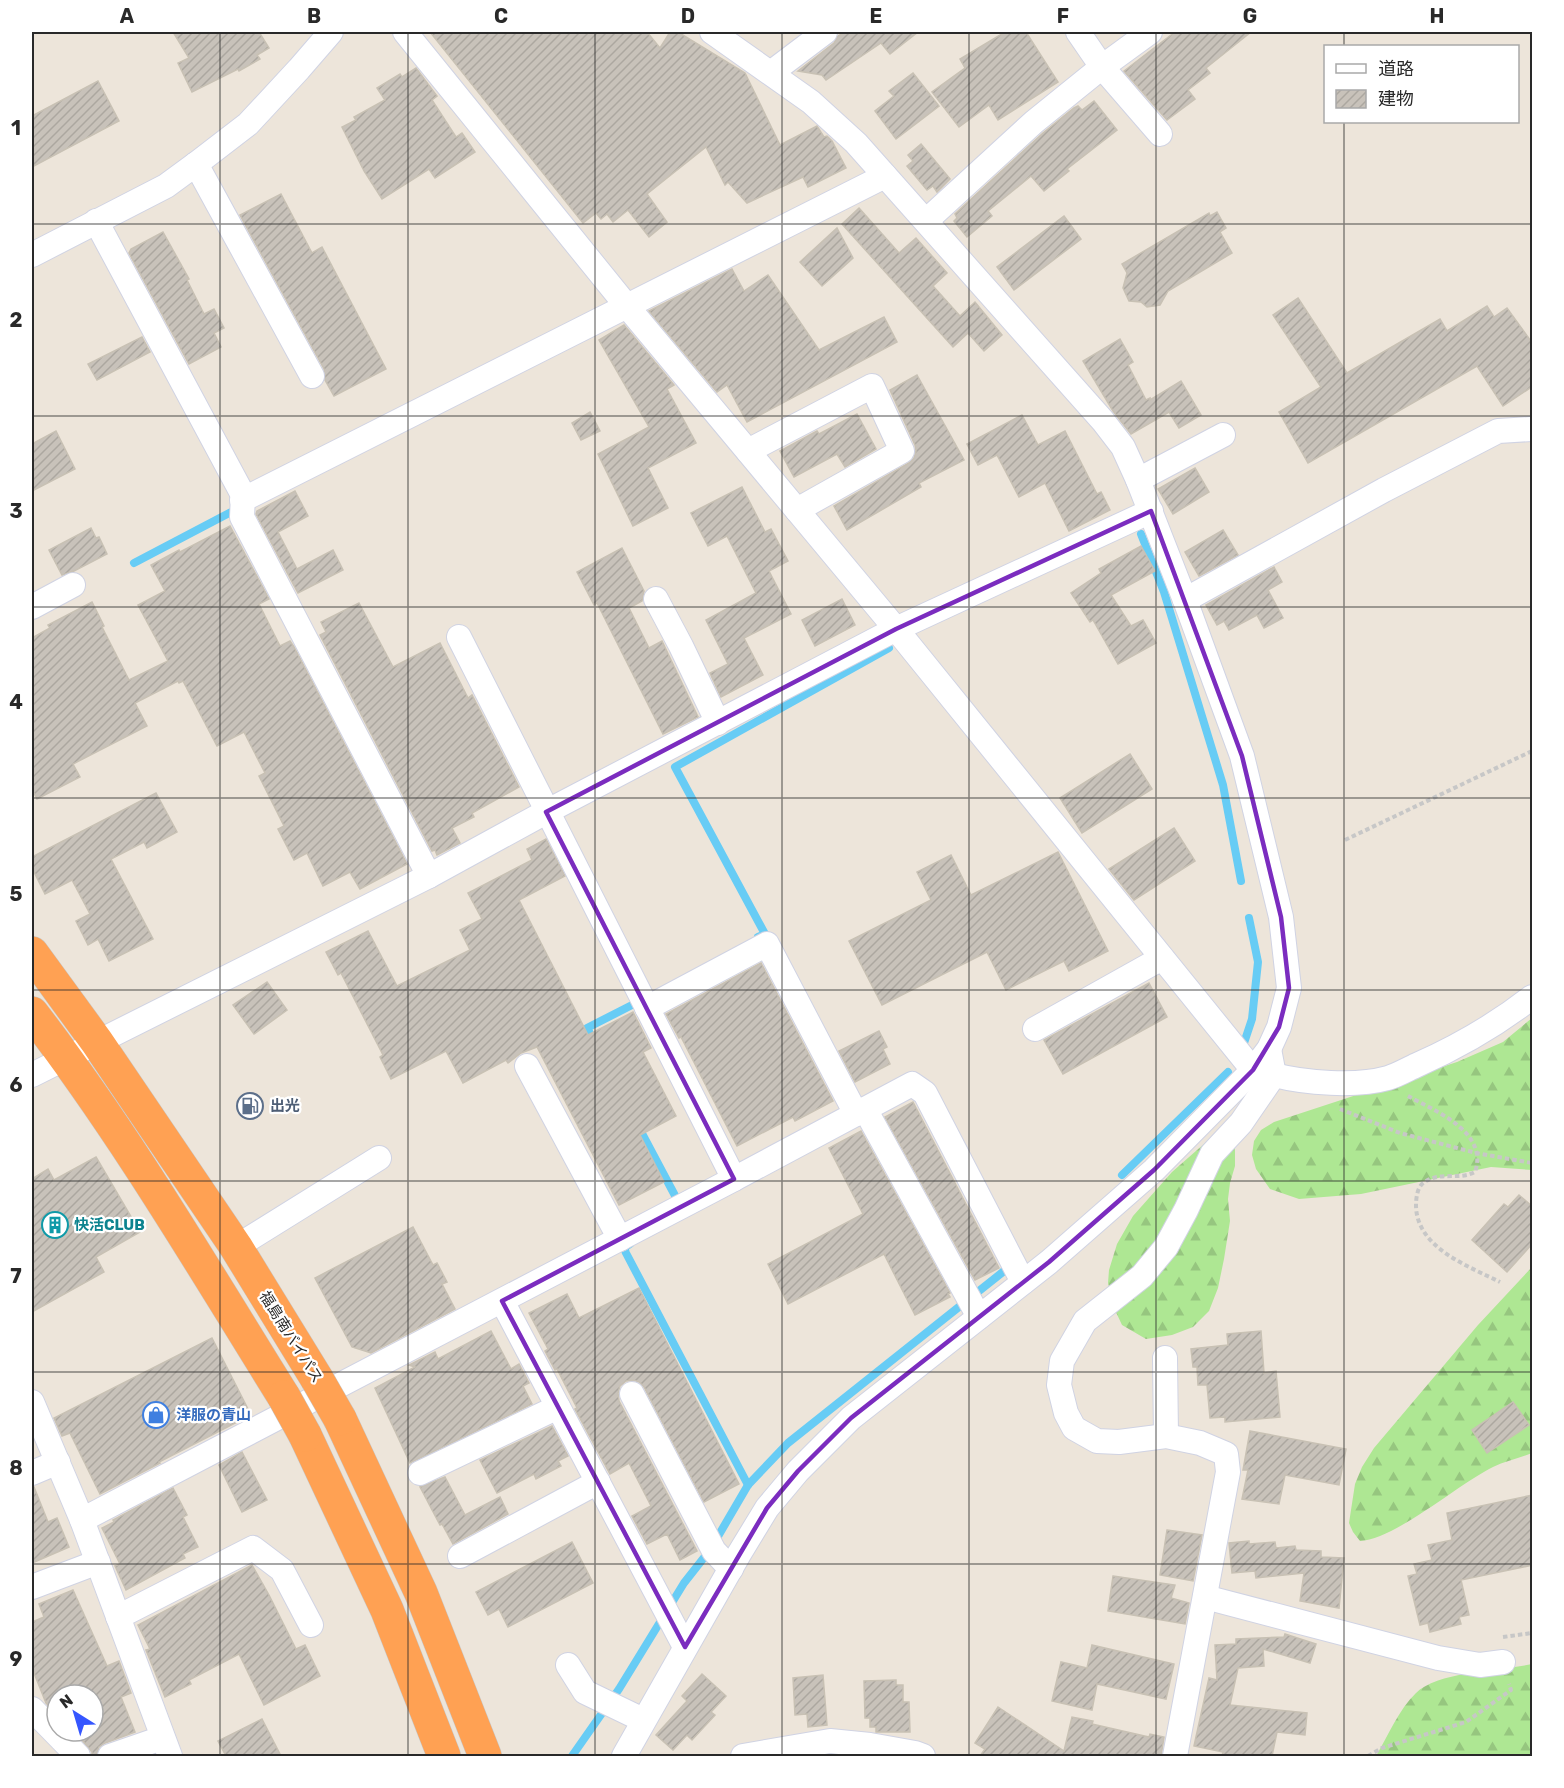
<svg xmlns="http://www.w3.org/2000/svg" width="1564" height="1788" viewBox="0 0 1564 1788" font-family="Rubik,'Noto Sans JP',sans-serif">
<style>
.forest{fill:url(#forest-firs)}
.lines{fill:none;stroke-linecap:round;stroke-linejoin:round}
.stream{stroke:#67ccf5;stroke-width:8}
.building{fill:url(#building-hatch);stroke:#c8c1b4;stroke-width:1.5}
.minor-casing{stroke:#d0d3e3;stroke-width:26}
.highway-casing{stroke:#c7c7c7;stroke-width:34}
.path{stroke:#c7c7c7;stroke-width:4;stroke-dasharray:4.5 3;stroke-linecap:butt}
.minor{stroke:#fff;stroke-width:24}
.highway{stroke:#ffa153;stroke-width:33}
.highway-bridge-casing{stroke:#c7c7c7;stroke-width:34;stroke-linecap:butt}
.highway-bridge{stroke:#ffa153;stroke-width:33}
.marked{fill:none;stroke:#7b2cbf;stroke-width:4.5;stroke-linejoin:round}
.grid{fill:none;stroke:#292929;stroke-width:1.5;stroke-opacity:0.55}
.labels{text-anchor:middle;stroke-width:4.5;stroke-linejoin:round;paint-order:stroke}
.service-label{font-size:15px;font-weight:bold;fill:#4e5e75;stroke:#fff;text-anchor:start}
.culture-label{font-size:15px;font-weight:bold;fill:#0d838f;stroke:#fff;text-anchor:start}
.street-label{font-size:15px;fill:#292929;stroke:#fff}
.shop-label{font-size:15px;font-weight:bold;fill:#366cbe;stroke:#fff;text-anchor:start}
.neatline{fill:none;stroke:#292929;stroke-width:2}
.grid-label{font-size:20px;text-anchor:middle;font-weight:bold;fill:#292929}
</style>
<defs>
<pattern id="forest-firs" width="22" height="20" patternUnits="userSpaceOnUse" patternTransform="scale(1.5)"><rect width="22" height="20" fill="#aee793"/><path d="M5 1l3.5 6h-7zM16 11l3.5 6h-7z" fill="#96c67f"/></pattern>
<pattern id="building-hatch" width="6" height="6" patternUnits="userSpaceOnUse" patternTransform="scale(1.5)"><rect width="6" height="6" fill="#c8c2ba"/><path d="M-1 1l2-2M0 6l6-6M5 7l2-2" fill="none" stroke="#aca7a0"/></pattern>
</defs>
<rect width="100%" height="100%" fill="#ede5da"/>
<!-- forest -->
<g class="forest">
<polygon points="1532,1018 1532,1170 1491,1167 1361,1194 1299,1199 1270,1189 1256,1169 1252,1155 1254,1141 1261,1130 1274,1122 1457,1062 1503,1042"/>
<polygon points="1222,1134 1235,1144 1235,1166 1230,1183 1228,1199 1230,1221 1224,1259 1218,1288 1209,1311 1193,1327 1172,1335 1146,1339 1122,1325 1115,1310 1108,1283 1109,1270 1117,1244 1133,1216 1172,1172 1205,1143"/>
<path d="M 1532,1267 L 1532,1453 C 1520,1458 1505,1461 1493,1467 C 1460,1483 1394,1540 1360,1541 L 1353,1532 L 1349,1523 L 1355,1484 L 1362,1467 L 1374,1448 L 1478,1325 Z"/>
<path d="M 1532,1664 L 1532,1756 L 1376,1756 C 1388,1736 1399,1709 1416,1693 C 1438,1671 1502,1671 1532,1664 Z"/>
</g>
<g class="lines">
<!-- stream -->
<g class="stream">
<polyline points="1141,534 1164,592 1223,785 1241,881"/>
<polyline points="134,563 235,510"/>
<polyline points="758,937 765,934 675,767 889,648"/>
<polyline points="594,1041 587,1028 632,1005"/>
<polyline points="1240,1042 1243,1046 1252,1019 1258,962 1249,918"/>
<polyline points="638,1126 680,1205"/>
<polyline points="1122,1175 1228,1072"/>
<polyline points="630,1244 624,1248 626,1253 748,1485"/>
<polyline points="572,1756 619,1689 684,1583 710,1550 748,1485 788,1443 1004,1271"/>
</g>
</g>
<!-- building -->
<g class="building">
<polygon points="173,32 259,32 269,48 257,55 260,59 239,71 238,69 192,92 178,63 189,58"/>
<polygon points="430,32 647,32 660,48 670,32 678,32 745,73 780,145 817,126 824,137 827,136 832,141 846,168 808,187 803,177 747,203 728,182 725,185 706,147 647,194 667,222 649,237 628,210 613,222 607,214 601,219 596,213 583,223"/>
<polygon points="845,32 918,32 890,54 881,43 826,80 822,75 798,71 834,43 838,36"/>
<polygon points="1005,32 1026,32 1058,82 998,120 989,105 959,127 932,92 965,68 960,59"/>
<polygon points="1175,32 1251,32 1206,68 1210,73 1188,90 1195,99 1167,120 1124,71"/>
<polygon points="416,68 437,96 432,100 456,137 462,133 475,152 435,178 429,169 382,199 364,171 342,127 356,120 354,117 385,100 377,88 400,74 402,77"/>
<polygon points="913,73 939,106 896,139 875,111 894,96 889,91"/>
<polygon points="98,81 119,121 32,167 32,116"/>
<polygon points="1094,101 1117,130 1067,169 1069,171 1044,191 1031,176 988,211 992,216 967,237 954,221 957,218 955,214 1043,133 1074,108 1078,106 1082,110"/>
<polygon points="921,144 950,179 937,192 933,186 927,190 907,166 913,161 908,155"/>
<polygon points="281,194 312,253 322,247 386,369 334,396 325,380 324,369 240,215"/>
<polygon points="859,208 899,253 916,238 947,273 933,286 960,316 975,302 1002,335 984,351 968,333 953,347 842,224"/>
<polygon points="1217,212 1226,228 1220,232 1232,253 1168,291 1160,305 1147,307 1141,302 1129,301 1123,288 1127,273 1122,264 1209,213 1210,216"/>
<polygon points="1064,216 1081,239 1014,290 997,267"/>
<polygon points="837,228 853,258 822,286 800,262"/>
<polygon points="163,232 189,279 187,280 204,314 214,309 224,328 214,333 221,347 189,364 129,253 131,249"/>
<polygon points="732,269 744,291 768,275 819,350 884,317 897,342 747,422 727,385 717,392 649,311"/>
<polygon points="1298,298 1347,373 1440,319 1447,331 1487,306 1494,317 1507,308 1533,344 1533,386 1503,406 1477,366 1308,463 1279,412 1321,387 1273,315"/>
<polygon points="624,325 674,385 667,389 696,443 648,468 668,508 633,526 598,454 649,427 599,340"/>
<polygon points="142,337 150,352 97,380 88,364"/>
<polygon points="1120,339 1133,362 1128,365 1146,400 1150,398 1150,400 1181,381 1201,415 1179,428 1169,412 1131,434 1113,411 1083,361"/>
<polygon points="917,375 964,460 919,483 921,487 847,530 834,506 909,463 914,458 916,451 915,445 890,390"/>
<polygon points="590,412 600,431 581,440 572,423"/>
<polygon points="857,414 876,449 845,467 837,454 794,477 780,451 817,431 819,434"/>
<polygon points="1022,415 1038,445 1065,431 1097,494 1101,492 1110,510 1069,531 1045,483 1019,497 997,455 978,465 967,444"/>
<polygon points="56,431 75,469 32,491 32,444"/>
<polygon points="1195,468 1209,492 1173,514 1158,489"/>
<polygon points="742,487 765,532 771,529 788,561 769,571 791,614 744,638 763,675 721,697 710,673 728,664 706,620 756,593 727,536 708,546 691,513"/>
<polygon points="295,491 308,516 278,532 297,569 333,550 343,570 298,593 256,514 257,511"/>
<polygon points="230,526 269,599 259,604 280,646 290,641 294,647 407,864 360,889 350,872 323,886 307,853 294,860 278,829 284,826 259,776 265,773 244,732 217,746 183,681 179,683 178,681 135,703 147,726 73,764 80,777 37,799 32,789 32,638 50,628 48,625 92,602 104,626 102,627 129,680 168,661 138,605 165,591 151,565 179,550 180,552"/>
<polygon points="91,528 96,538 99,537 107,554 74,571 62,575 49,550"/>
<polygon points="1223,530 1238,555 1199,576 1185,552"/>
<polygon points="1141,546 1155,571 1111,595 1131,626 1143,620 1156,643 1118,664 1093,620 1090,622 1071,593 1101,573 1099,569"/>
<polygon points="622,548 644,591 642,601 629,608 649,648 662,641 698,717 663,734 597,603 594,605 577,572"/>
<polygon points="1274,567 1282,582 1268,590 1283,618 1264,628 1257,615 1229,630 1224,621 1217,625 1206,605"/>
<polygon points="842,599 855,625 815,646 802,620"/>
<polygon points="359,603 393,667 440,643 468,698 472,695 519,787 472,813 474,817 452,828 460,843 437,855 435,850 432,851 320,635 326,632 321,622"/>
<polygon points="1130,754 1152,789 1082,833 1060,798"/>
<polygon points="156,793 177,832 147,848 144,842 111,859 153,939 109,961 98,939 88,945 76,921 90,914 72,880 45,894 32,868 32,857"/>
<polygon points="1174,828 1195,861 1134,900 1109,869"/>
<polygon points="546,839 565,876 519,900 588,1035 633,1012 651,1048 643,1052 676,1116 640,1135 664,1182 619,1205 537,1047 521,1053 508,1063 506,1060 463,1083 446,1051 391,1079 380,1057 383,1055 341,973 338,975 326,952 368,931 397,986 470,950 460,930 482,919 468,893 532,860 527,849"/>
<polygon points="1058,852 1108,951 1069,971 1064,961 1006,990 987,952 882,1005 849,941 931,900 917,872 951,855 971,895"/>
<polygon points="761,963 833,1101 795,1121 793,1117 737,1146 681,1037 679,1038 666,1014"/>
<polygon points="267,982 287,1010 254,1034 233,1005"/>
<polygon points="1149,983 1167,1017 1063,1074 1044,1040"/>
<polygon points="879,1031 887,1047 883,1049 890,1064 855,1082 839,1051"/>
<polygon points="913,1102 999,1268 975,1280 885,1117"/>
<polygon points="861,1131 950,1293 948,1294 950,1297 915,1315 884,1254 788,1304 768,1264 863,1214 829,1148"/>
<polygon points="96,1157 140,1232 96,1257 104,1272 32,1312 32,1179 48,1169 54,1180"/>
<polygon points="1519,1195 1533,1207 1533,1243 1507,1272 1472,1240 1504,1204 1508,1207"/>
<polygon points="413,1227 433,1265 437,1263 447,1282 442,1284 455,1309 371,1353 352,1347 315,1278"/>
<polygon points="639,1288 739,1484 704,1502 644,1387 639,1382 633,1380 626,1381 620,1386 618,1393 619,1401 697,1551 680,1560 667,1534 647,1544 632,1516 651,1506 629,1463 610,1474 575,1409 577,1408 557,1369 555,1370 545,1351 548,1349 529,1313 567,1294 579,1318"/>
<polygon points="491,1331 511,1369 519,1364 529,1383 523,1386 532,1404 410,1463 375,1388 415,1367 409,1365 435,1352 438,1359"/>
<polygon points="1261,1331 1264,1373 1276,1371 1280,1417 1225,1422 1225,1417 1210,1418 1207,1385 1198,1385 1197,1367 1193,1367 1191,1349 1228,1345 1227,1334"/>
<polygon points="212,1338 251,1415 159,1462 160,1463 100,1494 70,1433 62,1436 54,1418"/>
<polygon points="1513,1402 1529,1425 1487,1453 1472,1430"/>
<polygon points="552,1426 568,1456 558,1461 561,1466 536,1479 534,1474 497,1493 480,1460"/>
<polygon points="1250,1431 1346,1449 1339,1485 1285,1475 1279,1504 1242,1499 1248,1470 1243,1470"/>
<polygon points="242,1452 267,1500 242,1512 219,1465"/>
<polygon points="445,1477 465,1515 500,1497 508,1514 453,1544 442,1524 440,1525 420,1487"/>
<polygon points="32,1487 34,1487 48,1522 57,1518 69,1547 32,1563"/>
<polygon points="173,1488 187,1515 183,1517 198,1547 183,1554 185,1558 126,1590 115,1566 120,1564 102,1528 114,1522 113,1520"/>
<polygon points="1533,1495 1533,1565 1461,1580 1469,1615 1459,1617 1461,1624 1430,1632 1428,1623 1420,1625 1408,1576 1417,1574 1414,1564 1432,1560 1428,1545 1452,1540 1447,1513"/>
<polygon points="1167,1530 1202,1535 1193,1581 1160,1575"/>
<polygon points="1249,1541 1249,1544 1275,1542 1276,1548 1295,1546 1296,1550 1321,1551 1321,1557 1344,1558 1339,1608 1300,1601 1304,1573 1256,1578 1255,1571 1232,1573 1229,1543"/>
<polygon points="572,1542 593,1583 508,1627 499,1609 488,1615 476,1592"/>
<polygon points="252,1565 269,1595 296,1649 305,1645 320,1676 264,1705 239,1654 189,1680 191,1684 165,1697 146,1650 150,1649 138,1625"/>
<polygon points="1113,1576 1175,1585 1171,1598 1189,1603 1185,1624 1108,1611"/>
<polygon points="73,1590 107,1666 119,1661 131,1693 121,1697 135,1732 105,1743 99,1747 96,1756 92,1756 92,1752 82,1740 78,1731 93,1731 93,1695 57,1695 57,1705 51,1708 46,1703 32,1668 32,1622 44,1617 39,1604"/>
<polygon points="1285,1634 1316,1644 1310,1663 1263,1649 1264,1666 1238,1668 1230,1705 1307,1713 1305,1735 1277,1732 1272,1756 1222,1756 1223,1752 1194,1746 1209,1678 1217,1680 1215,1645 1236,1644 1236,1639 1284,1637"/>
<polygon points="1092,1645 1174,1664 1166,1699 1097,1684 1092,1710 1052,1701 1061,1662 1087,1668"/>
<polygon points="702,1674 726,1696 711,1712 715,1715 692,1740 687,1735 673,1750 656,1735 687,1701 682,1696"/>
<polygon points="823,1675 827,1725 808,1727 807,1714 795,1715 793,1678"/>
<polygon points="896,1680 896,1685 903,1685 903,1702 909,1702 910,1732 876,1732 876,1727 870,1727 870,1718 865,1718 864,1681"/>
<polygon points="998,1707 1064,1751 1072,1717 1093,1721 1092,1724 1149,1737 1150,1734 1164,1737 1161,1756 980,1756 985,1749 975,1743"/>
<polygon points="262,1719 281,1756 226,1756 218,1741"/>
</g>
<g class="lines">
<defs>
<g id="minor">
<polyline points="405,32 626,305 896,629 1253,1070"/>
<polyline points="1078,32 1102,67 1150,32"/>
<polyline points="772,72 825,32"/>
<polyline points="196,164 312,376"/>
<polyline points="96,221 243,495 242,517 429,876"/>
<polyline points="926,221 1034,122 1102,67 1160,134"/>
<polyline points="32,255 166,186 196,164 248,124 299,69 331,32"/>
<polyline points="748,451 872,386 902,451 797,510"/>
<polyline points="1138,480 1223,435"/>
<path d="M 242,500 C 457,393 670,283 885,176"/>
<polyline points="656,599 681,646 718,723"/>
<polyline points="1185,600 1384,490 1498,431 1532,429"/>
<polyline points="32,607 73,585"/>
<polyline points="459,637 734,1179 912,1084 925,1093 1023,1282"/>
<polyline points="647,1008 767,944 856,1114"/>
<polyline points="1035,1029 1162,958"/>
<polyline points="527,1066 620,1239"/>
<polyline points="32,1075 429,876 546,812 896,629 1151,511"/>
<path d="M 1274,1075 C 1305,1083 1356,1087 1388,1078 C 1398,1075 1408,1069 1417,1065 C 1460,1046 1496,1025 1532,997"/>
<polyline points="865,1109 979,1317"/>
<polyline points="236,1247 379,1158"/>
<polyline points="502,1301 685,1647"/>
<polyline points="1165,1358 1166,1436"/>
<polyline points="632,1394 714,1551 731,1569"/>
<polyline points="32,1402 82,1520 170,1756"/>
<polyline points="32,1473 58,1462"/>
<polyline points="420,1473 558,1407"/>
<polyline points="82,1520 734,1179"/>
<polyline points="460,1556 598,1482"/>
<polyline points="32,1587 98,1562"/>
<polyline points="1205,1597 1438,1658 1480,1665 1503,1662"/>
<polyline points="118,1617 253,1548 282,1570 311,1625"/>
<polyline points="568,1665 585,1692 643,1720"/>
<polyline points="32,1709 78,1756"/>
<polyline points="110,1756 162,1738"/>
<polyline points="624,1756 739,1554 767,1508 798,1471 851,1418 1049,1262 1154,1170 1253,1070 1269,1049 1279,1027 1289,988 1281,917 1242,756 1185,600 1138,480 1123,447 1103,421 856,143 811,102 712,32"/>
<polyline points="743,1756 830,1741 870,1745 915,1753 923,1756"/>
<polyline points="1175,1756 1228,1472 1226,1454 1200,1443 1166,1436 1119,1442 1097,1441 1074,1428 1066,1413 1059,1385 1062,1361 1085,1321 1142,1276 1166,1247 1186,1210 1212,1154 1241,1123 1274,1075 1269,1049"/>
</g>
<g id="highway">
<polyline points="32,953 97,1042 236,1247 317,1379"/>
<path d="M 32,1013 C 125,1134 203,1267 284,1397"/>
<polyline points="340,1419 421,1593 485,1756"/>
<polyline points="305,1435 387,1610 444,1756"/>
</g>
</defs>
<!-- minor casing -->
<use href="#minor" class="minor-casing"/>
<!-- highway casing -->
<use href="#highway" class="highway-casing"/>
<!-- path -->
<g class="path">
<polyline points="1345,840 1532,751"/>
<path d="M 1408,1096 C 1435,1111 1489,1132 1475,1172 C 1458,1181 1438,1170 1422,1184 C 1417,1189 1416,1199 1416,1206 C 1417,1248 1468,1266 1500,1282"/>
<polyline points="1340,1109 1400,1133 1476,1153 1532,1163"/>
<polyline points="1503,1637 1532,1633"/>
<polyline points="1368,1756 1382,1748 1466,1722 1511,1690 1509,1684"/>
</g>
<!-- minor -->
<use href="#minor" class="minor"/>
<!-- highway -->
<use href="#highway" class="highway"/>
<defs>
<g id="highway-bridge">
<polyline points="317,1379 340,1419"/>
<polyline points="284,1397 305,1435"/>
</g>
</defs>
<!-- highway-bridge casing -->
<use href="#highway-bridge" class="highway-bridge-casing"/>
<!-- highway-bridge -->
<use href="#highway-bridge" class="highway-bridge"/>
</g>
<!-- marked area -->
<path class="marked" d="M 1151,511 L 1242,756 L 1281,917 L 1289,988 L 1279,1027 L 1253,1070 L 1154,1170 L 1049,1262 L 851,1418 L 798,1471 L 767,1508 L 685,1647 L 502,1301 L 734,1179 L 546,812 L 896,629 Z"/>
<!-- grid -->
<path class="grid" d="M 220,32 L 220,1756M 408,32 L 408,1756M 595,32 L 595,1756M 782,32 L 782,1756M 969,32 L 969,1756M 1156,32 L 1156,1756M 1344,32 L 1344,46M 1344,122 L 1344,1756M 32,224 L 1532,224M 32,416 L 1532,416M 32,607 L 1532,607M 32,798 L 1532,798M 32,990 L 1532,990M 32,1181 L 1532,1181M 32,1372 L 1532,1372M 32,1564 L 1532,1564"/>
<!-- icons -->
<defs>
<symbol id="fuel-ring" viewBox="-11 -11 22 22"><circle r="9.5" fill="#fff" stroke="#5c6f8a" stroke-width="1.5"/><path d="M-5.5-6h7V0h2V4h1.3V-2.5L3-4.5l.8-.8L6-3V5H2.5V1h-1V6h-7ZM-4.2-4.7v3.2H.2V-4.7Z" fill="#5c6f8a"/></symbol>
<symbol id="building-ring" viewBox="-11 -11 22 22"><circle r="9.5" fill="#fff" stroke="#0f9aa8" stroke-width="1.5"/><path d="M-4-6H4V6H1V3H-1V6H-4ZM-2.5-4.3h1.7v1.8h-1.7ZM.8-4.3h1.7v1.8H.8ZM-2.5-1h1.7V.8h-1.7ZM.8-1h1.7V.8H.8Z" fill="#0f9aa8"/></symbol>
<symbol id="shop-ring" viewBox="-11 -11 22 22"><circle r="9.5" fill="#fff" stroke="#3f7fe0" stroke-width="1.5"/><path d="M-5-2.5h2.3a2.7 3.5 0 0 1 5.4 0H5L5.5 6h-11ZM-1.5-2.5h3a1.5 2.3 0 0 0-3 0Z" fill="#3f7fe0"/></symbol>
</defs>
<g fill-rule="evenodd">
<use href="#fuel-ring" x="235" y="1091" width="30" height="30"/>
<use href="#building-ring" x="40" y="1210" width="30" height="30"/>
<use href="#shop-ring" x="141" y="1400" width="30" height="30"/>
</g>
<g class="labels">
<!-- service labels -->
<g class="service-label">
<text x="270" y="1111">出光</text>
</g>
<!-- culture labels -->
<g class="culture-label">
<text x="74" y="1230">快活CLUB</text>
</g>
<!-- street labels -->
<g class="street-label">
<text transform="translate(291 1337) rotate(58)" y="5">福島南バイパス</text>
</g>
<!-- shop labels -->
<g class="shop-label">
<text x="176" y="1420">洋服の青山</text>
</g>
</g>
<!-- border -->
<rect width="1564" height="1788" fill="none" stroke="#ffffff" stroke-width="66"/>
<!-- legend -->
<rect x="1324" y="45" width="195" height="78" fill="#ffffff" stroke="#a9a9a9" stroke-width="1.5"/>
<rect x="1336" y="64" width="30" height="9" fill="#ffffff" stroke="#a9a9a9" stroke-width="1.5"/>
<text x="1378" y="75" font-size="18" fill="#292929">道路</text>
<rect x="1336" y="90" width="30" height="18" fill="url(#building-hatch)" stroke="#a9a9a9" stroke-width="1.5"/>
<text x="1378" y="105" font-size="18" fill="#292929">建物</text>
<!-- north arrow -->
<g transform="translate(75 1713) rotate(323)"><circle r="28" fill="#ffffff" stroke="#a9a9a9" stroke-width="1.5"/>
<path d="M0-4.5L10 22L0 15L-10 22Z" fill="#3556ff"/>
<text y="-9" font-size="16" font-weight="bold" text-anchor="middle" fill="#292929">N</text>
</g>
<rect x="33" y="33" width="1498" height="1722" class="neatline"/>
<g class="grid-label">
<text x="127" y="23">A</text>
<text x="314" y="23">B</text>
<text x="501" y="23">C</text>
<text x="688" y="23">D</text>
<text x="876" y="23">E</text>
<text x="1063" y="23">F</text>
<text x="1250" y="23">G</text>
<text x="1437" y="23">H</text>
<text x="16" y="135">1</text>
<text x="16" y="327">2</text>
<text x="16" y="518">3</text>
<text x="16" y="709">4</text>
<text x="16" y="901">5</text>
<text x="16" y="1092">6</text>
<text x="16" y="1283">7</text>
<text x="16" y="1475">8</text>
<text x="16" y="1666">9</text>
</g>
</svg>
